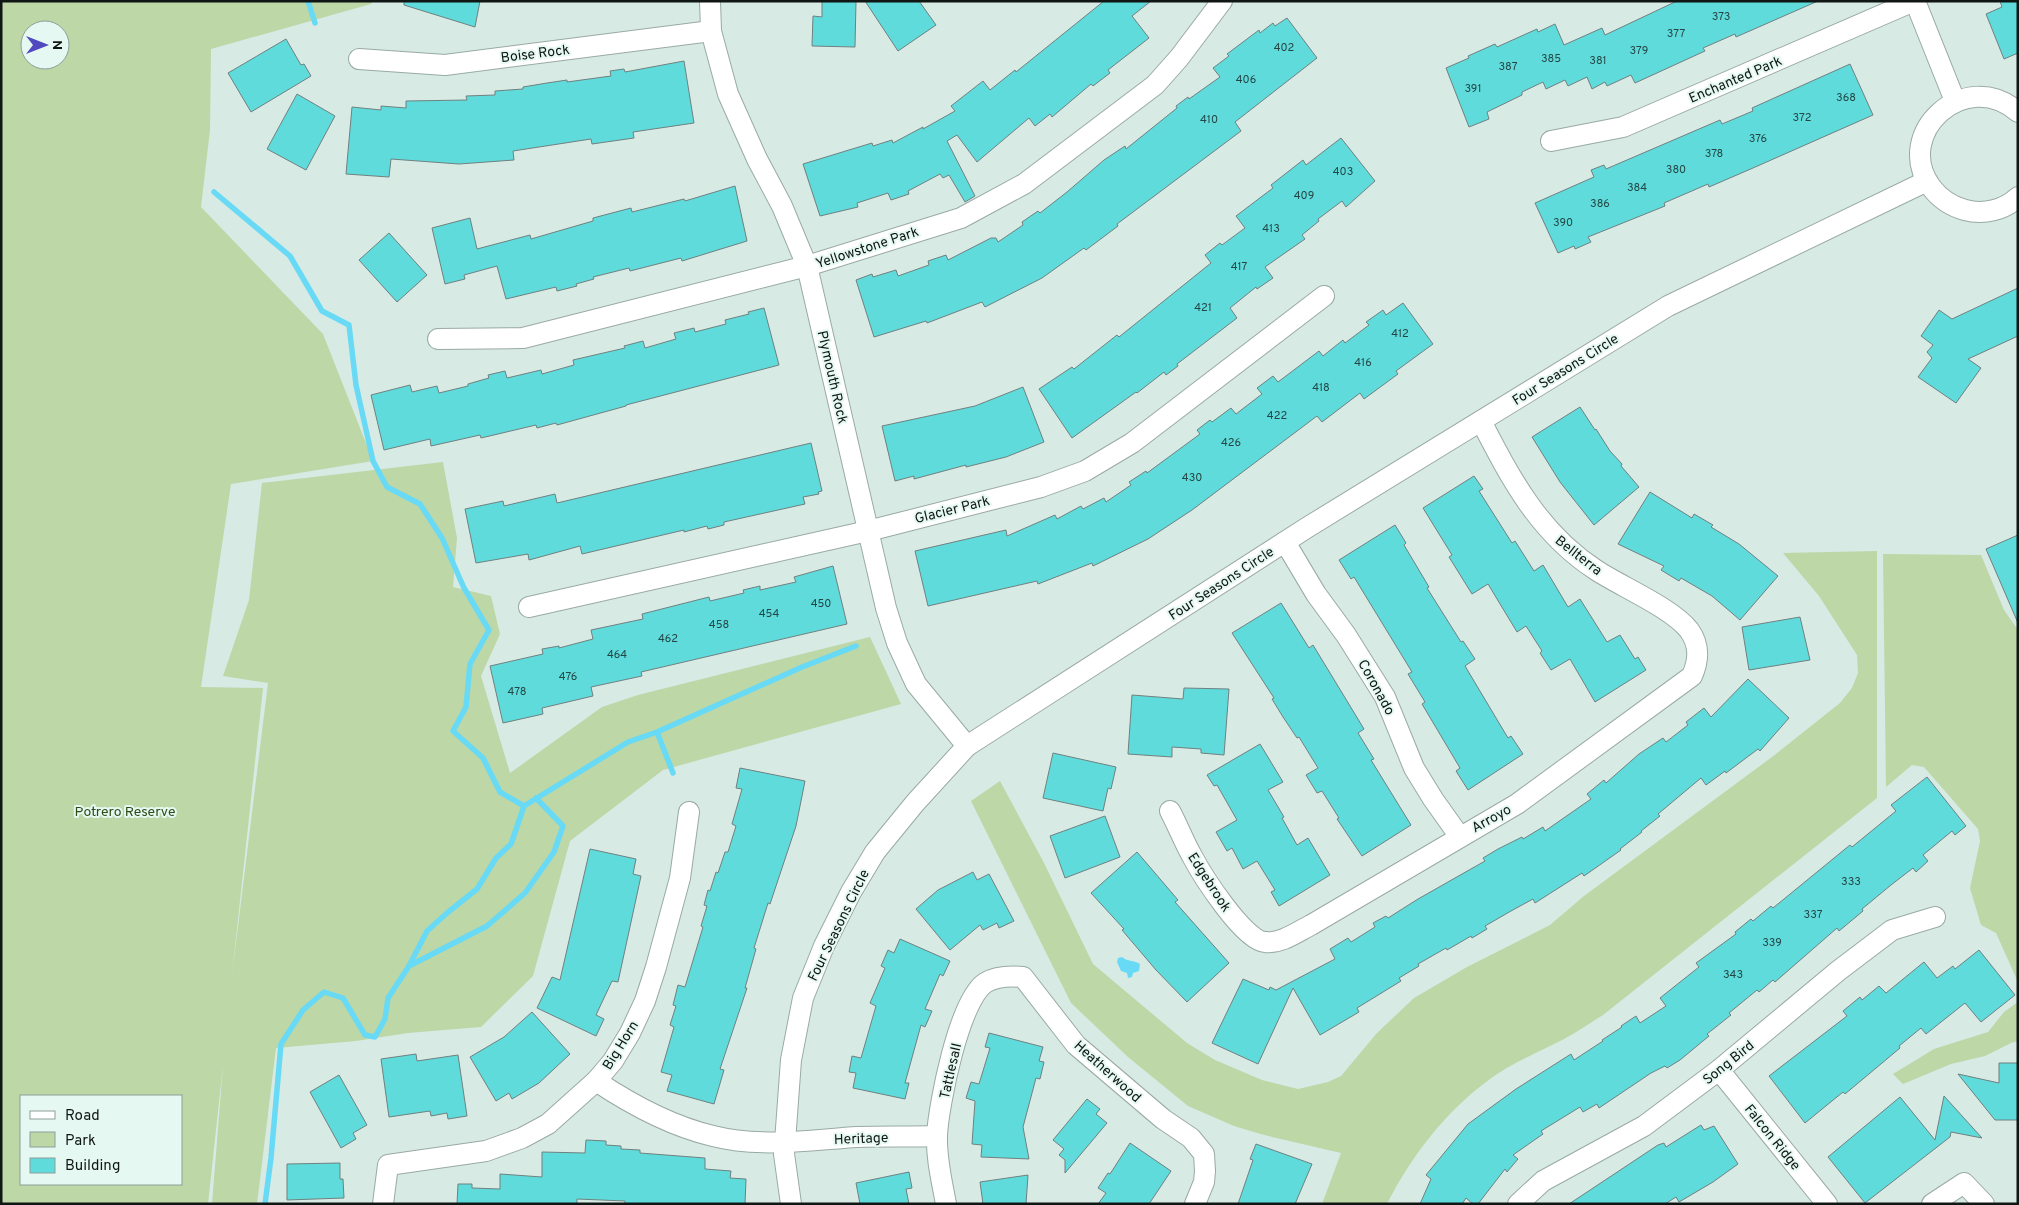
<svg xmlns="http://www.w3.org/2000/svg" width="2019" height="1205" viewBox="0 0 2019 1205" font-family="Overpass,sans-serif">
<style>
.green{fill:#bdd7a7;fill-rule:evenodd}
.water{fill:#68daf5}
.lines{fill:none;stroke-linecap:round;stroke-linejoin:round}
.stream{stroke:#68daf5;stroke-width:5.5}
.building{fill:#5fdbdb;stroke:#6f8180}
.minor-casing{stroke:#99aaa4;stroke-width:22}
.minor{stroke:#fff;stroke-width:20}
.labels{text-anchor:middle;stroke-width:4;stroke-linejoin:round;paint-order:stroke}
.number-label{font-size:11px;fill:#244746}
.street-label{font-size:14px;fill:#101614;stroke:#e5f8f1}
.park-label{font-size:14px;fill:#314b16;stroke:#e5f8f1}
</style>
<rect width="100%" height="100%" fill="#d8eae4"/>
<!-- green -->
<g class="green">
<path d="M 1,1 L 373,1 L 371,4 L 211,49 L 210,130 L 201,207 L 323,334 L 373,461 L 231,484 L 201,687 L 263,688 L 232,975 L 268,683 L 223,676 L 249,600 L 262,483 L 443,462 L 457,538 L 453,587 L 491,596 L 500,634 L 481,676 L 510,773 L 602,707 L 638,695 L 870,637 L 901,704 L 663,770 L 570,841 L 533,976 L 481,1027 L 408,1033 L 356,1041 L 276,1048 L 257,1204 L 212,1204 L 223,1065 L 208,1204 L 1,1204 ZM 30,30 L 60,30 L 60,60 L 30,60 ZM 181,1096 L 181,1184 L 21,1184 L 21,1096 Z"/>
<path d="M 1877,551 L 1877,798 L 1603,1015 C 1590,1023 1577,1032 1564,1039 C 1539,1052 1513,1062 1490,1079 C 1446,1111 1412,1155 1387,1204 L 1322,1204 L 1341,1153 L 1264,1135 L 1234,1126 L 1188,1106 L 1128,1057 L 1071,1003 L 971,801 L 1000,781 L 1044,863 L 1093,964 L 1187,1043 L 1215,1060 L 1262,1080 L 1298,1089 L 1328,1082 L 1341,1076 L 1377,1033 L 1414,998 L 1467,967 L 1550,925 L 1584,896 L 1772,757 L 1840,703 L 1852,688 L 1858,673 L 1857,655 L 1819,596 L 1783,553 Z"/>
<polygon points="1883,554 1981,555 2004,610 2018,630 2018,982 1996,933 1981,925 1970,888 1980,841 1978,829 1924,767 1912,765 1886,787"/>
<polygon points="2018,1002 2018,1041 2011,1043 1985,1056 1951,1064 1903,1084 1893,1074 1934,1049 1988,1032 2004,1012"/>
</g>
<!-- water -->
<path class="water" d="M 1122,957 C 1128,962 1134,960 1140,964 L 1139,971 L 1133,973 L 1132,977 L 1128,978 L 1127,973 L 1121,971 L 1117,962 L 1118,958 Z"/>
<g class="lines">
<!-- stream -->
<g class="stream">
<polyline points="308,1 315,23"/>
<polyline points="214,192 290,256 322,311 349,325 356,385 373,461 387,487 420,504 442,538 464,588 489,630 470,664 466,707 453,731 483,758 500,792 524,806 628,742 657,732 673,773"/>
<polyline points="657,732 802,667 856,646"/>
<polyline points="409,966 427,931 447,913 477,889 496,858 511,844 524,806"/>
<polyline points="265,1204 271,1158 281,1044 303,1010 324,992 343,998 365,1035 375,1037 385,1019 388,998 409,966 487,926 525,893 554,852 563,826 536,798"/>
</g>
</g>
<!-- building -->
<g class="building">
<polygon points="404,1 480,1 475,27 404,5"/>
<polygon points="822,1 856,1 855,47 812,46 813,16 822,17"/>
<polygon points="865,1 919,1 936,25 898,51"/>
<polygon points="1104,1 1151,1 1132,16 1149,38 1108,70 1110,73 1093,86 1091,84 1052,117 1050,114 1035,126 1029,118 977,162 957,135 947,141 975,196 965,202 949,175 943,178 940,174 908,191 909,194 891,200 888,193 857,203 858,207 820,216 803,164 872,143 873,146 892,140 893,143 923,127 923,129 955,111 951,106 983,81 990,90 1015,70 1016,72"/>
<polygon points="1677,1 1818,1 1736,37 1735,34 1703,48 1705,51 1635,83 1631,75 1607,86 1605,82 1592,89 1587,77 1568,86 1565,80 1546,89 1543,82 1522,92 1522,95 1487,112 1489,119 1469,127 1446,68 1469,58 1468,56 1495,44 1497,47 1537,29 1538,32 1555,24 1564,45 1602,28 1605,35"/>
<polygon points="2000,1 2018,1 2018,53 2004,59 1986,14 2002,7"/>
<polygon points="1287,18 1317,58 1235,122 1241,131 1117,224 1118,226 1086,250 1084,248 1042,278 985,307 982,302 927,323 926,321 874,337 856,280 872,274 873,277 896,270 898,276 929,265 928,261 946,255 948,260 991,238 996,238 998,242 1023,225 1022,222 1038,211 1040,213 1067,192 1104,160 1125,146 1126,149 1177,108 1176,106 1188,97 1189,99 1220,77 1213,68 1229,56 1227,54 1259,30 1260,33 1273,23 1275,26"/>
<polygon points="286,39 301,65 304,64 311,76 251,112 228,73"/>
<polygon points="684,61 694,123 633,132 634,138 592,144 591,139 513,151 514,160 459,164 391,159 389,177 346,174 352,107 381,110 381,106 406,108 406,101 467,100 466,96 495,95 495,91 523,89 523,87 547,83 567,80 567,82 611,76 610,71 624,69 625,72"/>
<polygon points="1850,64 1873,115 1753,168 1709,187 1708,184 1664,203 1665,206 1588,237 1591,242 1575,249 1574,246 1558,253 1535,203 1594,177 1591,170 1604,165 1606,169 1720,120 1722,124 1753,111 1752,108"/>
<polygon points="297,94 335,116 306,170 267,149"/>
<polygon points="1341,138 1375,181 1346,207 1342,201 1318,219 1319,221 1302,235 1305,239 1265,267 1273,278 1257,289 1256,287 1230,308 1237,318 1177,364 1178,366 1166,375 1164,372 1137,393 1136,392 1072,438 1039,389 1072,367 1074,369 1117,335 1119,337 1211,263 1205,255 1220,243 1222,245 1245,228 1236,216 1273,188 1271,185 1303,160 1306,165"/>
<polygon points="735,186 747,241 682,261 681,258 630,271 629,268 593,277 594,279 576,284 577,286 557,291 556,287 506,299 497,266 464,275 465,279 445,284 432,228 470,218 477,249 530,235 531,239 593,221 593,218 631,208 632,212 684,199 685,201"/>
<polygon points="389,233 427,275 397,302 359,260"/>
<polygon points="2018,288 2018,336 1968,359 1981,368 1956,403 1918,377 1932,358 1927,352 1933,345 1921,336 1939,310 1952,319"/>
<polygon points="1403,303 1433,344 1396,371 1398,374 1364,399 1360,393 1322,422 1317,416 1192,510 1148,539 1093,566 1092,563 1038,584 1037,581 928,606 915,551 1006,530 1007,536 1055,515 1057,519 1081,506 1083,509 1104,498 1106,502 1131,485 1129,482 1146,471 1147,473 1200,434 1197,430 1210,420 1212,422 1231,408 1236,414 1262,394 1257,388 1273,376 1278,382 1319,351 1323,356 1343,340 1345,343 1369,325 1366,322 1383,310 1386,315"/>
<polygon points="764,308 779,365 626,405 626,406 557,425 556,423 537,428 536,425 481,438 480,435 431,446 430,439 384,450 371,395 410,385 412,392 437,386 439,393 468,386 468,384 489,378 488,375 505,371 507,378 541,370 542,374 574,365 573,360 625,348 624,346 643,341 645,348 676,339 674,333 694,328 695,332 726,324 725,320 749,314 748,312"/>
<polygon points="1023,387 1044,442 1006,457 966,467 966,465 914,479 914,476 895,481 882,426 975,406"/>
<polygon points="1580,407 1595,430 1596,429 1610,451 1622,464 1621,466 1639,487 1594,525 1560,482 1532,437"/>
<polygon points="811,443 822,491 818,492 819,494 803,497 805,504 724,522 724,525 708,529 707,526 684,532 684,530 582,554 580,546 529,560 528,554 476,563 465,509 503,501 504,506 555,494 557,503"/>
<polygon points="1474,476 1483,489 1479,491 1512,543 1515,541 1534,571 1543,565 1568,607 1580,599 1607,642 1620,635 1635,659 1638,657 1646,670 1595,702 1570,659 1551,670 1540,653 1542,651 1526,626 1517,632 1488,584 1472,594 1449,557 1452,555 1423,508"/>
<polygon points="1650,492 1692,518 1694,514 1713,525 1711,527 1739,544 1778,576 1740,620 1712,596 1681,578 1679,581 1661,570 1664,566 1618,544"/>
<polygon points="1395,525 1406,543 1404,545 1429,587 1427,588 1461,642 1463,641 1475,659 1465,666 1508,738 1511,736 1523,754 1468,790 1456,771 1460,768 1422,704 1425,702 1408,674 1412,672 1354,577 1351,579 1339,560"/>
<polygon points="2018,535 2018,623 1986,549"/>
<polygon points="833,566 847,624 641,672 642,676 591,687 593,696 542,708 543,714 503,723 490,666 543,654 542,649 559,646 559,648 593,639 591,630 643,619 642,614 709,597 710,601 744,593 743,590 760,586 760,590 796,582 794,577"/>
<polygon points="1281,603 1309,648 1313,645 1364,729 1358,733 1374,759 1371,760 1411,825 1362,856 1337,819 1339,818 1322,791 1317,793 1306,775 1318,768 1299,737 1297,738 1283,717 1272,699 1274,698 1232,633"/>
<polygon points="1800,617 1810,660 1749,670 1742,627"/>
<polygon points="1748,679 1789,718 1760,751 1758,749 1726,773 1725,771 1706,785 1701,778 1658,814 1660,816 1641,831 1642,832 1620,849 1621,850 1584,876 1582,873 1535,903 1533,899 1511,911 1485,926 1487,929 1472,938 1471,936 1447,950 1446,948 1418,964 1419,966 1399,978 1401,981 1357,1008 1359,1012 1320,1035 1293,988 1258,1064 1212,1043 1243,979 1269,990 1270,987 1276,990 1335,959 1330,949 1348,938 1351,942 1375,927 1373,923 1386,916 1388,918 1418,899 1485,861 1483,858 1498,849 1522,837 1523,839 1543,827 1545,831 1591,799 1587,794 1604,780 1606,783 1639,754 1663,738 1666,742 1688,725 1686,722 1704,708 1711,717"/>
<polygon points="1184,688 1229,689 1224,755 1201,753 1201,749 1172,747 1172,757 1128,754 1132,695 1183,699"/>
<polygon points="1260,744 1283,782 1268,790 1284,817 1282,818 1297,845 1308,838 1330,875 1279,906 1271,892 1275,890 1257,861 1243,869 1232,848 1227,851 1216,832 1237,820 1217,785 1214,786 1207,775"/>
<polygon points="1053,753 1116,767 1111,789 1108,788 1103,811 1043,798"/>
<polygon points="740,768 805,781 796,826 770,904 768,903 754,948 756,949 745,988 747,988 720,1069 724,1070 714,1104 667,1091 672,1075 661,1072 674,1027 670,1025 676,1006 673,1005 678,985 685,987 703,927 701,926 707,906 704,905 708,890 710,891 716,872 718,873 725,852 728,852 736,826 732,824 742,789 736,788"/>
<polygon points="1927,777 1966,826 1955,835 1952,831 1923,855 1928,861 1916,872 1913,868 1891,885 1862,909 1863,911 1839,931 1837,928 1775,982 1773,980 1759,992 1757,990 1729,1013 1731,1015 1707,1034 1709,1036 1680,1060 1667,1068 1665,1066 1651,1073 1599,1108 1597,1104 1583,1112 1580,1107 1541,1131 1543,1134 1513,1155 1518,1159 1507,1172 1505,1169 1478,1204 1473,1204 1466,1198 1462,1204 1420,1204 1431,1179 1426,1175 1468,1124 1516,1089 1571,1054 1574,1060 1603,1041 1602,1040 1622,1027 1621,1026 1636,1016 1640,1023 1666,1006 1660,998 1699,967 1696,963 1736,934 1735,932 1751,919 1753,921 1771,906 1773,908 1850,845 1852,847 1896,811 1891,805"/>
<polygon points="1105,816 1120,857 1065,878 1050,836"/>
<polygon points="590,849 636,859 633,874 641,876 618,982 612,981 596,1015 604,1019 596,1036 537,1008 552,977 560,980"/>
<polygon points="1137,852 1178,900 1175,902 1229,963 1187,1002 1156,970 1122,930 1124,929 1091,893"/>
<polygon points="973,872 977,880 989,874 1014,921 999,928 997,923 983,930 980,925 950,950 916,909 938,890"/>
<polygon points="900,939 950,961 943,976 940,974 925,1009 932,1011 925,1027 921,1025 905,1083 909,1083 905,1099 853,1088 856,1073 849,1072 852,1056 861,1058 876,1006 870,1003 885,968 881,966 888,950 894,953"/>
<polygon points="1979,950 2015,995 1981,1022 1965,1003 1926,1034 1921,1028 1899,1046 1900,1048 1845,1094 1843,1092 1805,1123 1769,1076 1847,1016 1843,1011 1860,997 1862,1000 1879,986 1886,993 1924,962 1937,978 1953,966 1955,969"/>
<polygon points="532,1012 570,1054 539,1083 512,1099 509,1093 496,1101 470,1057 504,1037"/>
<polygon points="989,1033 1043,1047 1039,1061 1044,1062 1040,1079 1036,1078 1023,1127 1029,1159 981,1157 982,1145 972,1144 975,1101 966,1098 971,1082 979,1084 990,1048 985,1047"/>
<polygon points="416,1054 417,1061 458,1055 467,1116 448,1119 447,1113 431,1116 430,1111 389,1117 381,1059"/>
<polygon points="1999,1063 2018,1063 2018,1120 1995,1120 1958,1074 1999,1083"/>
<polygon points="339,1075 367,1125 353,1133 356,1139 341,1148 310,1092"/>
<polygon points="1944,1096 1982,1138 1951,1132 1950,1137 1865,1203 1828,1157 1900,1097 1935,1140"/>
<polygon points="1087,1099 1100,1109 1096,1114 1107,1123 1065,1173 1065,1160 1059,1155 1064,1149 1053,1140"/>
<polygon points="1701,1125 1704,1130 1714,1126 1738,1164 1713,1182 1679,1202 1676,1197 1665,1204 1569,1204 1658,1145 1664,1143 1666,1147"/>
<polygon points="586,1140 606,1141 606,1145 621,1146 621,1149 640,1150 640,1153 705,1158 705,1169 731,1171 730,1178 746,1179 745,1204 625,1204 625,1201 577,1199 577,1204 457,1204 458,1184 472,1184 472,1188 500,1189 500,1174 542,1177 542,1152 585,1153"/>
<polygon points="1130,1143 1171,1171 1149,1204 1098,1204 1106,1193 1098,1188 1108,1173 1110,1174"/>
<polygon points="1256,1144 1312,1164 1295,1204 1238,1204 1253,1160 1250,1159"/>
<polygon points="340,1163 340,1179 343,1179 344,1198 287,1200 287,1164"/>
<polygon points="909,1172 912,1188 906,1189 909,1204 860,1204 856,1183"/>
<polygon points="1028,1175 1026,1204 983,1204 980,1182"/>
</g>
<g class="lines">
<defs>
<g id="minor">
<polyline points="710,1 711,31 728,94 757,159 782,206 807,266 886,608 897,643 916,684 967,746"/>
<polyline points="1915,1 1955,101"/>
<polyline points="359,59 445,65 711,31"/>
<path d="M 2018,112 C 1965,66 1892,134 1931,187 C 1940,199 1950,206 1965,210 C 1984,215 2004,210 2018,197"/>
<polyline points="1551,141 1623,127 1914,1"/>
<polyline points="438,339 523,338 807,266 961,218 1024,184 1155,85 1179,58 1222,1"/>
<polyline points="1285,542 1316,594 1346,635 1385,697 1414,768 1433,799 1460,837"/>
<polyline points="529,607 868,531 1041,487 1085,471 1132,443 1324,296"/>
<path d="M 1170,811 C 1178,826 1184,842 1192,856 C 1202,875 1244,941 1265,942 C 1281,944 1297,932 1311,925 L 1517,804 L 1692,676 C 1699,660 1700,645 1689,630 C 1672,608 1620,586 1596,570 C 1539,533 1511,479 1481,421"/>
<polyline points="1719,1070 1827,1204"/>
<path d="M 596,1081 C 632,1105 670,1126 713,1136 C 760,1148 810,1140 857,1137 C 884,1136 911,1137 937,1136"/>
<polyline points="383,1204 388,1165 486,1151 522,1138 548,1124 596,1081 613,1061 630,1033 645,1001 656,967 680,878 689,812"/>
<polyline points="791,1204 784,1154 785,1142 791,1060 803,998 824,946 851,892 875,852 915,803 967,746 1308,527 1668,306 1927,181"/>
<path d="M 946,1204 C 942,1182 936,1158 937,1135 C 939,1103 959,1001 985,983 C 996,976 1011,976 1023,977 L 1076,1045 L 1163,1119 L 1191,1138 L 1204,1154 L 1205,1171 L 1204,1182 L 1195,1204"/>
<polyline points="1518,1204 1543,1181 1644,1126 1719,1070 1838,971 1892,930 1935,917"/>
<polyline points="1932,1204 1964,1183 1984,1204"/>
</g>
</defs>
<!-- minor casing -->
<use href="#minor" class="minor-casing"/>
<!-- minor -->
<use href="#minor" class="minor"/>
</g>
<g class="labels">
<!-- number labels -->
<g class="number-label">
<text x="1721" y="20">373</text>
<text x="1676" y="37">377</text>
<text x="1284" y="51">402</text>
<text x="1639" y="54">379</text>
<text x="1551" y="62">385</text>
<text x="1598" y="64">381</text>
<text x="1508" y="70">387</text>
<text x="1246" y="83">406</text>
<text x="1473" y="92">391</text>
<text x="1846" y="101">368</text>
<text x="1802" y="121">372</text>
<text x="1209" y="123">410</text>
<text x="1758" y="142">376</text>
<text x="1714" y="157">378</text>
<text x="1676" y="173">380</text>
<text x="1343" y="175">403</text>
<text x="1637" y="191">384</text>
<text x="1304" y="199">409</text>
<text x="1600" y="207">386</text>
<text x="1563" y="226">390</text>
<text x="1271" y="232">413</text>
<text x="1239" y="270">417</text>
<text x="1203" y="311">421</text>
<text x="1400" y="337">412</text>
<text x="1363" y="366">416</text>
<text x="1321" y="391">418</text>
<text x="1277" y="419">422</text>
<text x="1231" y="446">426</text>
<text x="1192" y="481">430</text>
<text x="821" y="607">450</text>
<text x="769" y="617">454</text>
<text x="719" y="628">458</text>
<text x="668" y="642">462</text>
<text x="617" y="658">464</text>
<text x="568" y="680">476</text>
<text x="517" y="695">478</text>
<text x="1851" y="885">333</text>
<text x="1813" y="918">337</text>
<text x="1772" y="946">339</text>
<text x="1733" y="978">343</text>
</g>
<!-- street labels -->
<g class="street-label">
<text transform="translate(535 53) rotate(-7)" y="5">Boise Rock</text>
<text transform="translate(1735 79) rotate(-23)" y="5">Enchanted Park</text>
<text transform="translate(867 247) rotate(-18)" y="5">Yellowstone Park</text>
<text transform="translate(1565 369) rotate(-32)" y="5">Four Seasons Circle</text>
<text transform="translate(833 377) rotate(77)" y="5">Plymouth Rock</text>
<text transform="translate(952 509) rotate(-14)" y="5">Glacier Park</text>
<text transform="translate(1579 555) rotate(38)" y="5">Bellterra</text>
<text transform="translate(1221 583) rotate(-33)" y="5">Four Seasons Circle</text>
<text transform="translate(1377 687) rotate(61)" y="5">Coronado</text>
<text transform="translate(1491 818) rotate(-29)" y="5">Arroyo</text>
<text transform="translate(1210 882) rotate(57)" y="5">Edgebrook</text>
<text transform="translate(838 925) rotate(-64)" y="5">Four Seasons Circle</text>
<text transform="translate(620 1045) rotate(-58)" y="5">Big Horn</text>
<text transform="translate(1728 1062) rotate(-39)" y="5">Song Bird</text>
<text transform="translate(950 1071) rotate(-77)" y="5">Tattlesall</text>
<text transform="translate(1108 1071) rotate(42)" y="5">Heatherwood</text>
<text transform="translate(1773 1137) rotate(51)" y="5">Falcon Ridge</text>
<text transform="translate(861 1138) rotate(-2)" y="5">Heritage</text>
</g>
<!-- park labels -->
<g class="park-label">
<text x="125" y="816">Potrero Reserve</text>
</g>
</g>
<!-- border -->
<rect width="2019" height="1205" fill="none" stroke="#101614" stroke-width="5"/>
<!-- legend -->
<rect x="20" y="1095" width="162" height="90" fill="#e5f8f1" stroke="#909e99"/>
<rect x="30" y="1111" width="25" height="8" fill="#ffffff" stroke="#909e99"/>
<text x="65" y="1120" font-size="15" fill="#101614">Road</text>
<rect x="30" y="1132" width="25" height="15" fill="#bdd7a7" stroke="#909e99"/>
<text x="65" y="1145" font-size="15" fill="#101614">Park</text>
<rect x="30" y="1158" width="25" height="15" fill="#5fdbdb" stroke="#909e99"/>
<text x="65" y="1170" font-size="15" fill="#101614">Building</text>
<!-- north arrow -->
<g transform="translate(45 45) rotate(90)"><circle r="24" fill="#e5f8f1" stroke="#909e99"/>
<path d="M0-4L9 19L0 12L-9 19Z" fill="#5049c0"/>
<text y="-8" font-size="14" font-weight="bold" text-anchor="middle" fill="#101614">N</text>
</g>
</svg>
